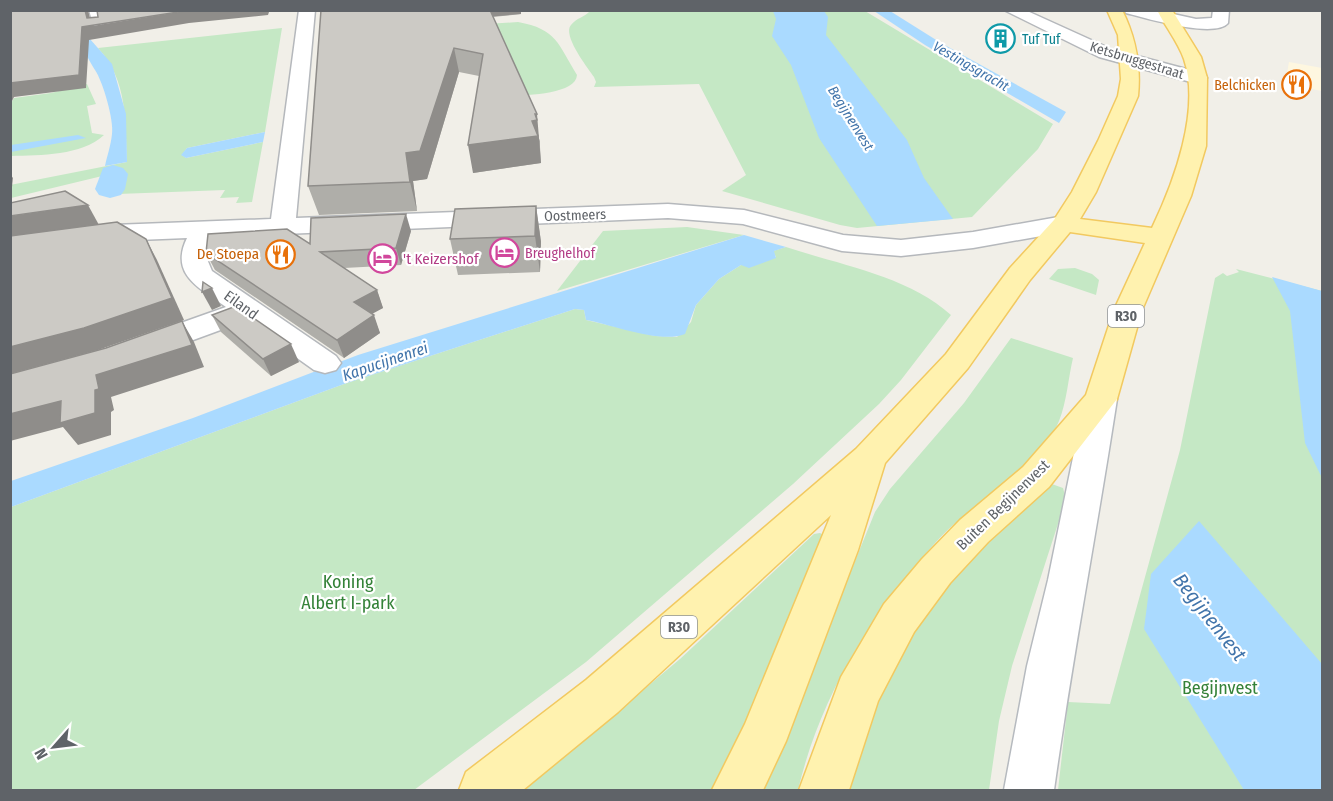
<svg xmlns="http://www.w3.org/2000/svg" width="1333" height="801" viewBox="0 0 1333 801" font-family="'Fira Sans Condensed',sans-serif">
<style>
.commercial{fill:#fef7e0}
.green{fill:#c5e8c5}
.water{fill:#aadaff}
.lines{fill:none;stroke-linecap:round;stroke-linejoin:round}
.canal{fill:#aadaff;fill-rule:evenodd}
.pedestrian-casing{stroke:#b5b8bc;stroke-width:2}
.minor-casing{stroke:#b5b8bc;stroke-width:3}
.secondary-casing{stroke:#b6babf;stroke-width:3}
.primary-casing{stroke:#f2c960;stroke-width:3}
.pedestrian{fill:#fff;fill-rule:evenodd}
.minor{fill:#fff;fill-rule:evenodd}
.secondary{fill:#fff;fill-rule:evenodd}
.primary{fill:#fff2af;fill-rule:evenodd}
.wall{fill:#afaea9}
.shaded-wall{fill:#8f8d8a}
.building{fill:#cccac5;stroke:#8f8d8a;stroke-width:1.5}
.labels{text-anchor:middle;stroke-width:4.5;stroke-linejoin:round;paint-order:stroke}
.far-culture-label{font-size:14px;fill:#0d838f;stroke:#fff;text-anchor:start}
.far-street-label{font-size:14px;fill:#5f6368;stroke:#fff}
.far-water-label{font-size:14px;font-style:italic;fill:#4174aa;stroke:#fff}
.far-food-label{font-size:14px;fill:#c56008;stroke:#fff;text-anchor:end}
.far-hotel-label{font-size:14px;fill:#b23c85;stroke:#fff;text-anchor:start}
.shield{fill:#fff;stroke:#8f9295;stroke-width:1.5}
.shield-label{font-size:14px;font-weight:bold;fill:#5f6368}
.food-label{font-size:15px;fill:#c56008;stroke:#fff;text-anchor:end}
.hotel-label{font-size:15px;fill:#b23c85;stroke:#fff;text-anchor:start}
.street-label{font-size:15px;fill:#5f6368;stroke:#fff}
.water-label{font-size:16px;font-style:italic;fill:#4174aa;stroke:#fff}
.near-park-label{font-size:18px;fill:#348238;stroke:#fff}
.near-water-label{font-size:20px;font-style:italic;fill:#4174aa;stroke:#fff}
</style>
<rect width="100%" height="100%" fill="#f1efe8"/>
<!-- commercial -->
<polygon class="commercial" points="1289,62 1322,68 1322,91 1285,84"/>
<!-- green -->
<g class="green">
<path d="M 590,11 L 865,11 L 1053,124 L 1038,149 L 972,217 L 857,228 L 840,225 L 722,191 L 746,175 L 699,84 L 594,87 L 596,82 L 594,77 C 587,67 562,35 571,25 C 576,18 585,17 590,11 Z"/>
<path d="M 518,22 C 557,29 558,44 577,75 C 576,96 518,95 501,97 L 513,81 L 486,24 Z"/>
<path d="M 282,28 L 265,132 L 187,148 L 182,155 L 186,158 L 263,142 L 252,202 L 236,203 L 239,197 L 220,198 L 225,190 L 118,194 L 123,171 L 11,198 L 10,185 L 127,162 C 125,120 128,81 98,48 Z"/>
<path d="M 87,84 L 96,104 L 87,106 L 92,133 L 104,135 C 81,156 41,155 11,156 L 10,105 L 14,98 L 51,93 Z"/>
<polygon points="687,227 744,235 557,291 603,231"/>
<path d="M 786,247 C 840,265 908,276 951,315 L 901,380 L 879,404 L 793,484 L 586,662 L 414,790 L 11,790 L 11,507 L 344,384 L 575,309 L 584,310 L 586,320 L 655,336 L 677,337 L 691,322 L 696,305 L 719,279 L 741,265 L 776,257 L 773,251 Z"/>
<polygon points="1075,268 1092,274 1099,280 1096,295 1049,279 1058,269"/>
<polygon points="1236,269 1322,291 1322,790 1058,790 1068,702 1110,704 1180,450 1215,278 1223,273 1227,276 1239,272"/>
<path d="M 1011,338 L 1073,358 C 1068,379 1067,401 1059,421 C 1037,475 973,500 936,542 C 872,612 820,697 798,790 L 762,790 L 875,512 L 890,489 L 964,403 Z"/>
<polygon points="1049,483 1063,488 1066,499 1012,666 999,721 989,790 842,790 850,758 896,656 959,564"/>
<polygon points="820,533 825,536 737,745 712,790 524,790 680,659 814,534"/>
</g>
<!-- water -->
<g class="water">
<polygon points="773,11 824,11 828,17 826,35 907,140 924,178 953,219 877,226 819,138 791,65 772,36 776,19"/>
<polygon points="874,11 890,11 941,43 1066,112 1059,123 925,45"/>
<path d="M 82,30 L 112,64 L 126,114 L 127,162 L 105,166 C 107,156 111,145 112,134 C 114,120 103,82 95,70 C 85,53 83,50 82,30 Z"/>
<polygon points="265,132 263,142 186,158 181,155 187,148"/>
<polygon points="78,135 86,138 11,152 11,145"/>
<path d="M 744,235 L 786,247 L 774,251 L 776,258 L 749,268 L 741,265 L 719,279 L 696,305 L 685,334 C 661,344 613,325 586,320 L 584,310 L 575,309 L 344,384 L 11,507 L 11,481 L 193,418 L 358,355 Z"/>
<polygon points="1272,277 1322,291 1322,478 1305,443 1290,311"/>
<polygon points="1199,521 1322,664 1322,790 1244,790 1144,629 1151,574"/>
</g>
<g class="lines">
<!-- canal -->
<polygon class="canal" points="113,165 123,168 128,174 125,189 121,195 110,198 99,195 95,189 103,168"/>
<defs>
<polygon id="pedestrian" points="89,10 101,10 102,28 94,28"/>
<g id="minor">
<path d="M 299,10 L 315,10 L 296,218 L 668,204 L 744,210 L 843,235 L 901,240 L 973,232 L 1064,216 L 1073,219 L 1077,224 L 1073,229 L 1064,232 L 973,248 L 901,256 L 842,251 L 743,224 L 668,218 L 213,237 L 207,259 L 212,271 L 336,356 L 341,363 L 336,370 L 325,373 L 314,370 L 245,321 L 155,354 L 144,357 L 133,354 L 129,347 L 133,340 L 226,307 C 200,288 169,275 187,238 L 113,241 L 10,257 L 10,241 L 113,225 L 271,219 Z"/>
<polygon points="1004,10 1025,10 1111,49 1205,74 1207,78 1198,84 1099,57"/>
<path d="M 1124,10 L 1155,10 L 1196,19 L 1212,18 L 1213,10 L 1229,10 L 1228,23 C 1215,39 1145,18 1126,13 Z"/>
</g>
<path id="secondary" d="M 1101,388 L 1113,391 L 1117,399 C 1097,530 1072,659 1054,790 L 1004,790 L 1027,666 L 1048,580 L 1085,399 L 1089,391 Z"/>
<path id="primary" d="M 1107,10 L 1122,10 C 1136,38 1141,65 1138,96 L 1096,192 L 1080,219 L 1152,228 C 1174,182 1201,110 1184,59 C 1178,42 1165,26 1157,10 L 1172,10 L 1201,57 L 1207,78 L 1206,146 L 1191,196 L 1142,310 L 1117,399 L 1049,487 L 988,542 L 950,583 L 914,632 L 878,701 L 849,790 L 799,790 L 841,677 L 884,604 L 922,559 L 960,520 L 1023,467 L 1086,395 L 1114,310 L 1145,243 L 1070,232 L 1030,280 L 968,368 L 885,463 L 858,550 L 786,741 L 763,790 L 712,790 L 745,724 L 831,515 L 618,712 L 523,790 L 459,790 L 466,772 L 586,680 L 856,449 L 946,354 L 1010,268 L 1054,220 L 1072,192 L 1098,141 L 1118,96 L 1121,79 L 1118,35 Z"/>
</defs>
<!-- pedestrian casing -->
<use href="#pedestrian" class="pedestrian-casing"/>
<!-- minor casing -->
<use href="#minor" class="minor-casing"/>
<!-- secondary casing -->
<use href="#secondary" class="secondary-casing"/>
<!-- primary casing -->
<use href="#primary" class="primary-casing"/>
<!-- pedestrian -->
<use href="#pedestrian" class="pedestrian"/>
<!-- minor -->
<use href="#minor" class="minor"/>
<!-- secondary -->
<use href="#secondary" class="secondary"/>
<!-- primary -->
<use href="#primary" class="primary"/>
</g>
<!-- wall -->
<g class="wall">
<polygon points="321,10 521,14 493,17 540,141 540,147 541,163 473,173 479,76 459,72 427,179 413,181 417,211 319,215 308,186"/>
<polygon points="536,206 541,242 540,272 458,275 450,239"/>
<polygon points="411,231 401,265 344,268 377,290 383,308 372,313 380,333 344,358 215,270 206,253 310,244"/>
<polygon points="212,315 299,362 271,376 221,332"/>
</g>
<!-- shaded-wall -->
<g class="shaded-wall">
<polygon points="85,10 88,10 92,26 191,10 276,10 276,12 269,12 268,15 189,23 89,40 86,88 14,97 10,105 10,83 82,27"/>
<polygon points="485,10 521,10 521,14 486,17"/>
<polygon points="454,48 459,72 427,179 413,181 417,211 410,182 406,153"/>
<polygon points="535,114 537,114 541,163 473,173 468,145 532,121"/>
<polygon points="10,174 13,178 10,205"/>
<polygon points="88,205 99,225 10,239 10,216"/>
<polygon points="536,206 541,242 540,272 535,236"/>
<polygon points="406,214 411,231 401,265 396,248"/>
<polygon points="146,239 157,260 184,320 98,350 10,374 10,347"/>
<polygon points="212,288 221,306 212,310 202,292"/>
<polygon points="377,290 383,308 361,320 354,302"/>
<polygon points="374,315 380,333 344,358 337,340"/>
<polygon points="182,321 194,342 204,367 111,397 114,410 111,412 111,435 78,445 63,427 10,441 10,414 95,390 96,375"/>
<polygon points="291,344 299,362 271,376 263,359"/>
</g>
<!-- building -->
<g class="building">
<polygon points="10,10 85,10 87,18 98,17 97,10 191,10 82,27 79,75 10,83"/>
<polygon points="321,10 490,10 537,114 535,114 537,120 532,121 538,136 468,145 483,54 454,48 420,151 406,153 410,182 308,186"/>
<polygon points="65,191 88,205 10,216 10,203"/>
<polygon points="536,206 535,236 450,239 455,209"/>
<polygon points="406,214 396,248 320,252 377,290 354,302 374,315 337,340 206,253 208,234 287,229 310,244 311,218"/>
<polygon points="117,222 146,239 172,298 84,328 10,347 10,236"/>
<polygon points="203,282 212,288 202,292"/>
<polygon points="236,306 291,344 263,359 212,315"/>
<polygon points="182,321 192,345 96,375 99,389 95,390 95,413 60,423 61,401 10,414 10,374 106,348"/>
</g>
<!-- icons -->
<defs>
<symbol id="building-ring" viewBox="-11 -11 22 22"><circle r="9.5" fill="#fff" stroke="#0f9aa8" stroke-width="1.5"/><path d="M-4-6H4V6H1V3H-1V6H-4ZM-2.5-4.3h1.7v1.8h-1.7ZM.8-4.3h1.7v1.8H.8ZM-2.5-1h1.7V.8h-1.7ZM.8-1h1.7V.8H.8Z" fill="#0f9aa8"/></symbol>
<symbol id="restaurant-ring" viewBox="-11 -11 22 22"><circle r="9.5" fill="#fff" stroke="#e8710a" stroke-width="1.5"/><path d="M-5-6h1v4h1v-4h1v4h1v-4h1v5L-1.5 .5V6h-2V.5L-5-1ZM5-6V6H3V1.5H1.5Q1.5-4 5-6Z" fill="#e8710a"/></symbol>
<symbol id="hotel-ring" viewBox="-11 -11 22 22"><circle r="9.5" fill="#fff" stroke="#d1479c" stroke-width="1.5"/><path d="M-6-4.5h1.5V1H6V5H4.5V3h-9V5H-6ZM-4 0a1.8 1.8 0 1 1 3.6 0ZM.5 0V-2.5h3Q6-2.5 6 0Z" fill="#d1479c"/></symbol>
</defs>
<g fill-rule="evenodd">
<use href="#building-ring" x="984" y="22" width="33" height="33"/>
<use href="#restaurant-ring" x="1280" y="68" width="33" height="33"/>
<use href="#hotel-ring" x="488" y="236" width="33" height="33"/>
<use href="#restaurant-ring" x="264" y="238" width="33" height="33"/>
<use href="#hotel-ring" x="366" y="242" width="33" height="33"/>
</g>
<g class="labels">
<!-- far-culture labels -->
<g class="far-culture-label">
<text x="1022" y="44">Tuf Tuf</text>
</g>
<!-- far-street labels -->
<g class="far-street-label">
<text transform="translate(1137 60) rotate(17)" y="5">Ketsbruggestraat</text>
<text transform="translate(575 215) rotate(-2)" y="5">Oostmeers</text>
</g>
<!-- far-water labels -->
<g class="far-water-label">
<text transform="translate(971 66) rotate(30)" y="5">Vestingsgracht</text>
<text transform="translate(851 118) rotate(58)" y="5">Begijnenvest</text>
</g>
<!-- far-food labels -->
<g class="far-food-label">
<text x="1276" y="90">Belchicken</text>
</g>
<!-- far-hotel labels -->
<g class="far-hotel-label">
<text x="525" y="258">Breughelhof</text>
</g>
<!-- shield labels -->
<g class="shield">
<rect x="1108" y="305" width="36" height="22" rx="4.5"/>
<rect x="661" y="616" width="36" height="22" rx="4.5"/>
</g>
<g class="shield-label">
<text x="1126" y="321">R30</text>
<text x="679" y="632">R30</text>
</g>
<!-- food labels -->
<g class="food-label">
<text x="259" y="259">De Stoepa</text>
</g>
<!-- hotel labels -->
<g class="hotel-label">
<text x="403" y="264">'t Keizershof</text>
</g>
<!-- street labels -->
<g class="street-label">
<text transform="translate(241 305) rotate(36)" y="5">Eiland</text>
<text transform="translate(1003 505) rotate(-44)" y="5">Buiten Begijnenvest</text>
</g>
<!-- water labels -->
<g class="water-label">
<text transform="translate(385 361) rotate(-19)" y="6">Kapucijnenrei</text>
</g>
<!-- near-park labels -->
<g class="near-park-label">
<text x="348" y="588">Koning<tspan x="348" dy="21">Albert I-park</tspan></text>
<text x="1220" y="694">Begijnvest</text>
</g>
<!-- near-water labels -->
<g class="near-water-label">
<text transform="translate(1210 617) rotate(52)" y="7">Begijnenvest</text>
</g>
</g>
<!-- border -->
<rect width="1333" height="801" fill="none" stroke="#5f6368" stroke-width="24"/>
<!-- north arrow -->
<g transform="translate(54 747) rotate(242)" stroke="#ffffff" stroke-width="4.5" paint-order="stroke">
<path d="M0-4.5L10 22L0 15L-10 22Z" fill="#5f6368"/>
<text y="-9" font-size="16" font-weight="bold" text-anchor="middle" fill="#5f6368">N</text>
</g>
</svg>
